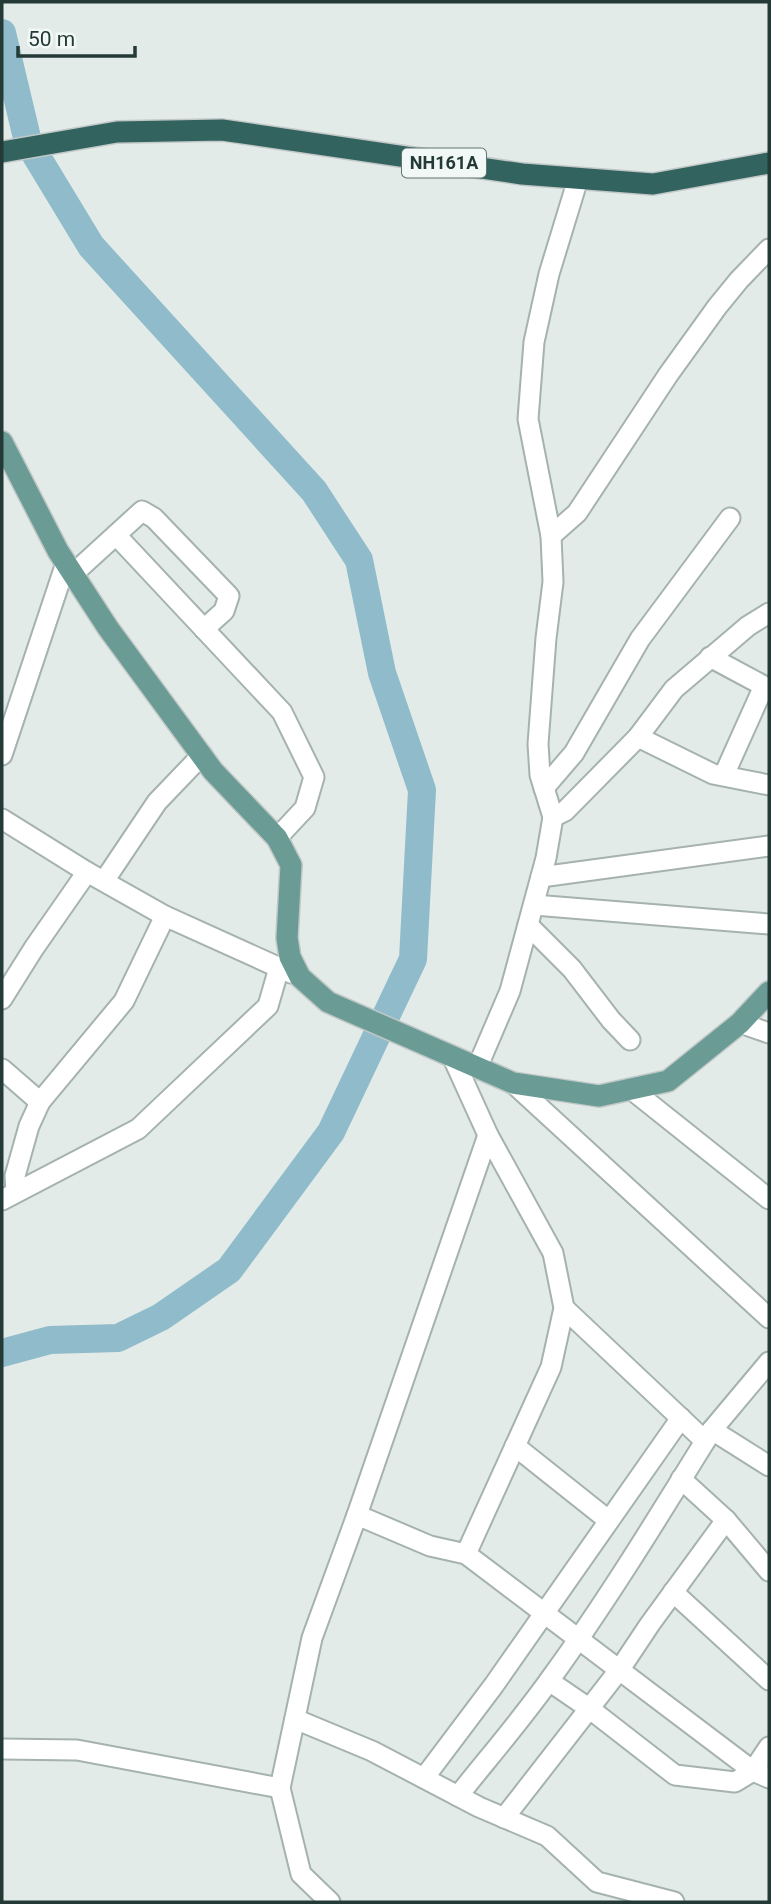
<svg xmlns="http://www.w3.org/2000/svg" width="771" height="1904" viewBox="0 0 771 1904" font-family="Roboto,sans-serif">
<style>
.lines{fill:none;stroke-linecap:round;stroke-linejoin:round}
.river{stroke:#8fbbcb;stroke-width:28}
.minor-casing{stroke:#a5b2af;stroke-width:23}
.major-casing{stroke:#c1c8c7;stroke-width:24}
.highway-casing{stroke:#c1c8c7;stroke-width:24}
.minor{stroke:#fff;stroke-width:19}
.major{stroke:#6a9c95;stroke-width:21}
.highway{stroke:#32635f;stroke-width:21}
.labels{text-anchor:middle;stroke-width:5;stroke-linejoin:round;paint-order:stroke}
.shield{fill:#f2f8f5;stroke:#61736f;stroke-width:2}
.shield-label{font-size:18px;font-weight:bold;fill:#233a36}
</style>
<rect width="100%" height="100%" fill="#e2ebe8"/>
<g class="lines">
<!-- river -->
<polyline class="river" points="2,33 28,142 91,246 314,491 359,560 382,673 422,790 413,959 331,1132 229,1270 161,1317 118,1338 50,1340 2,1353"/>
<defs>
<g id="minor">
<polyline points="116,535 282,712 314,777 305,808 277,838"/>
<polyline points="551,536 577,513 668,375 717,307 739,280 769,249"/>
<polyline points="73,574 142,511 154,518 229,596 224,611 204,629"/>
<polyline points="710,657 764,686 724,775"/>
<polyline points="638,737 713,774 769,785"/>
<polyline points="2,755 66,563"/>
<polyline points="544,788 574,753 640,639 730,518"/>
<polyline points="553,817 565,811 638,737 674,689 748,626 769,613"/>
<polyline points="2,819 87,872 165,916 291,973"/>
<polyline points="541,877 769,846"/>
<polyline points="104,881 157,802 202,755"/>
<polyline points="534,905 769,924"/>
<polyline points="528,925 572,969 611,1020 630,1040"/>
<polyline points="2,999 34,948 87,872"/>
<polyline points="740,1023 769,1033"/>
<polyline points="453,1058 488,1135 553,1253 564,1308 551,1367 466,1554"/>
<polyline points="477,1068 510,991 546,858 553,817 540,775 538,744 546,638 553,582 551,536 528,419 534,342 549,274 578,179"/>
<polyline points="2,1069 40,1102"/>
<polyline points="513,1083 769,1318"/>
<polyline points="631,1089 769,1199"/>
<polyline points="16,1192 15,1176 29,1126 40,1102 124,1001 165,916"/>
<polyline points="2,1200 138,1129 268,1006 279,968"/>
<polyline points="564,1308 705,1441"/>
<polyline points="769,1362 712,1430 769,1466"/>
<polyline points="515,1446 608,1520"/>
<polyline points="681,1479 726,1520 769,1571"/>
<polyline points="357,1515 430,1546 466,1554 753,1771 769,1778"/>
<polyline points="673,1592 769,1680"/>
<polyline points="549,1681 590,1709 675,1775 735,1782 753,1771 769,1747"/>
<polyline points="295,1719 372,1751 479,1807 547,1836 597,1882 674,1902"/>
<polyline points="2,1749 77,1750 280,1788"/>
<polyline points="424,1778 494,1685 681,1418"/>
<path d="M 458,1796 C 489,1757 522,1719 551,1678 C 609,1598 660,1514 712,1430"/>
<polyline points="504,1818 620,1669 650,1624 726,1520"/>
<polyline points="330,1902 301,1874 280,1788 312,1638 357,1515 488,1135"/>
</g>
<polyline id="major" points="2,442 58,551 108,628 213,771 277,838 291,865 287,938 290,957 300,977 328,1002 513,1083 599,1096 668,1081 740,1023 769,992"/>
<polyline id="highway" points="2,152 117,132 222,130 522,174 653,184 769,163"/>
</defs>
<!-- minor casing -->
<use href="#minor" class="minor-casing"/>
<!-- major casing -->
<use href="#major" class="major-casing"/>
<!-- highway casing -->
<use href="#highway" class="highway-casing"/>
<!-- minor -->
<use href="#minor" class="minor"/>
<!-- major -->
<use href="#major" class="major"/>
<!-- highway -->
<use href="#highway" class="highway"/>
</g>
<g class="labels">
<!-- shield labels -->
<rect class="shield" x="402" y="148.5" width="84" height="29" rx="5"/>
<g class="shield-label">
<text x="444" y="169">NH161A</text>
</g>
</g>
<!-- border -->
<rect width="771" height="1904" fill="none" stroke="#233a36" stroke-width="7"/>
<!-- scale -->
<path d="M18 46v10h117v-10" fill="none" stroke="#233a36" stroke-width="3.5"/>
<text x="28" y="46" font-size="21" fill="#233a36" stroke="#f2f8f5" stroke-width="5" paint-order="stroke">50 m</text>
</svg>
